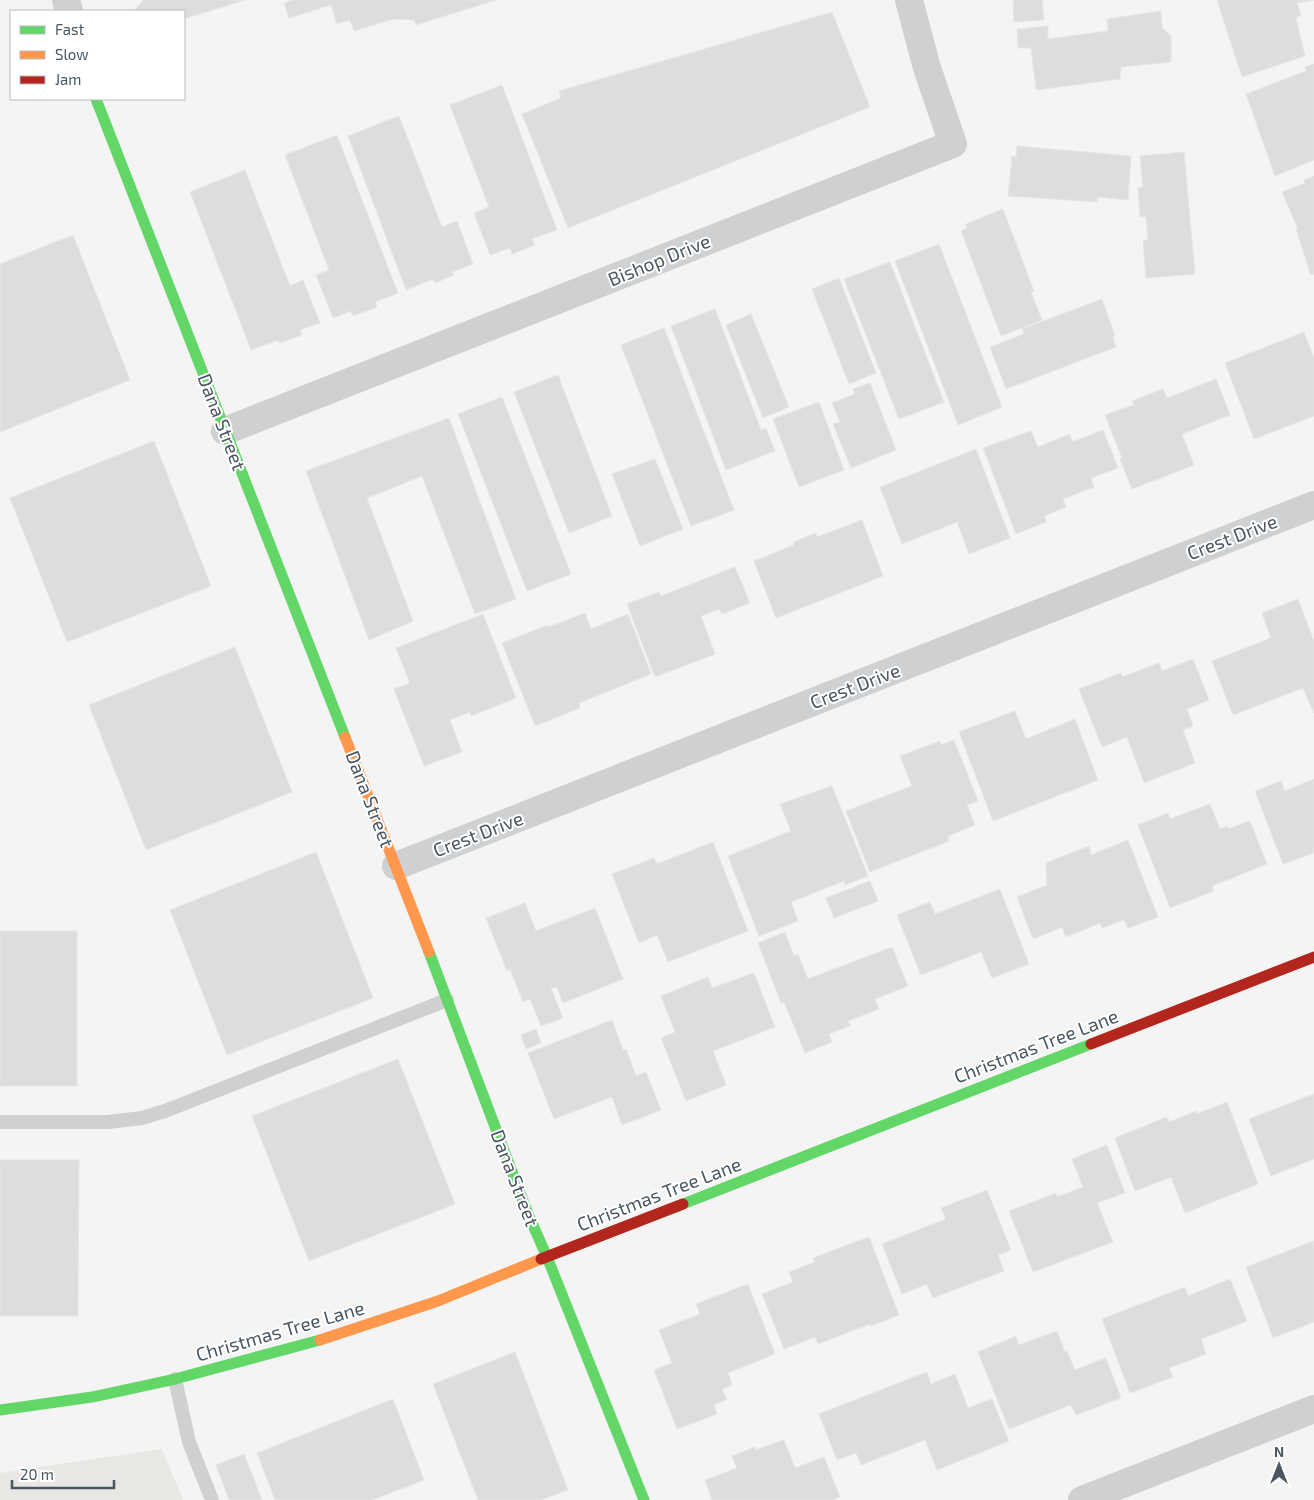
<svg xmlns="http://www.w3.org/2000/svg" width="1314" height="1500" viewBox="0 0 1314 1500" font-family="'Exo 2',sans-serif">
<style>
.commercial{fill:#e8e7e3}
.building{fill:#ddddde;stroke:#e5e6e7}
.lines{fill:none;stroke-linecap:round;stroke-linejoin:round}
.lane{stroke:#ced0d2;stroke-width:14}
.street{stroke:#ced0d2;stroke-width:28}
.fast{stroke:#63d668;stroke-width:11}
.slow{stroke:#ff974d;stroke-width:11}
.jam{stroke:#b3261e;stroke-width:11}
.labels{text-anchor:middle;stroke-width:4;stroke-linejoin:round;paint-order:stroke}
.street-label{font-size:19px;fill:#4a5661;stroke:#fff}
</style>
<rect width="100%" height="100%" fill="#f4f4f4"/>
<!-- commercial -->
<polygon class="commercial" points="162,1449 183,1500 0,1500 0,1473"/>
<!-- building -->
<g class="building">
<polygon points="143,0 245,0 184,19 184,11 136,11 135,10"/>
<polygon points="293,0 496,0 416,25 414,20 393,19 354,31 350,20 337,24 331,5 289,18 284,3"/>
<polygon points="1013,0 1042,0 1044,20 1014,22"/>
<polygon points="1217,0 1314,0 1297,3 1301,15 1296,18 1305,56 1242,77"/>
<polygon points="1161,11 1162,28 1171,36 1171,62 1121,67 1120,79 1036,90 1031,48 1018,48 1017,29 1048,26 1048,39 1108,31 1107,19"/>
<polygon points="832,12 870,107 568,228 522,114 561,98 559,91"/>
<polygon points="1314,64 1314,160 1275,176 1246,94 1306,71 1305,67"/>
<polygon points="502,85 557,230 532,239 535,245 512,254 510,248 490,255 474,213 489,207 450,105"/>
<polygon points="399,116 442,227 457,221 473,264 452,272 454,275 435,283 433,279 406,290 348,136"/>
<polygon points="337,135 398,293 375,302 377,307 353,316 351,311 333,318 316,275 329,270 285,155"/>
<polygon points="1017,146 1131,156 1128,200 1097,197 1098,202 1008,196 1012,156 1016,157"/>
<polygon points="1184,152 1195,274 1146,278 1143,241 1148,240 1146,217 1140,217 1138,188 1143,187 1140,156"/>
<polygon points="245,170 290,286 303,280 320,323 300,330 302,335 280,343 278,340 251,350 190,192"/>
<polygon points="1314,176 1314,274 1311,275 1296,229 1298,229 1282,192 1305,183 1304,180"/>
<polygon points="1003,209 1034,291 1031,292 1042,320 1001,336 961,231 967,228 966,224"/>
<polygon points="73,235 130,380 0,432 0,264"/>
<polygon points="939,244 1002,407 958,425 895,261"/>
<polygon points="890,262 944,402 899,419 844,279"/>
<polygon points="839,278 876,373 849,384 812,289"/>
<polygon points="1102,299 1115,336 1113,337 1116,347 1006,389 990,347 1024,334 1022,329"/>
<polygon points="715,309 761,430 766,428 775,451 726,470 671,326"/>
<polygon points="751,314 789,407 763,418 726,325"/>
<polygon points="664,328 734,510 691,526 621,345"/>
<polygon points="1304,332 1314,358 1314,416 1254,439 1225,363"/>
<polygon points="558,375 612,516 569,533 514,392"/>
<polygon points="1216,379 1230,415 1182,434 1194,465 1132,489 1120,459 1122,458 1105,415 1134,405 1132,401 1163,389 1167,398"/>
<polygon points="870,383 896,450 851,468 833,424 840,422 832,403 855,394 853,389"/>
<polygon points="502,397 571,574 527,591 458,414"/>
<polygon points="819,402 844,470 799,487 773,419"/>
<polygon points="449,418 516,599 475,614 422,476 367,498 413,621 369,640 306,471"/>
<polygon points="1103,430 1118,468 1091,478 1094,487 1063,499 1066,507 1044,516 1046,522 1016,534 983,448 1031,431 1038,447 1070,434 1072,442"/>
<polygon points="154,441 211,586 67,642 10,498"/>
<polygon points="976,449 1010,538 969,554 957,522 902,544 880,487"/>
<polygon points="655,459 683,529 640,546 612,474"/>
<polygon points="862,520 883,576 776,618 754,561 794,545 793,542 816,533 817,537"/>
<polygon points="735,567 750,603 722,614 719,609 701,616 715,654 655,677 627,604 659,592 661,596"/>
<polygon points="1298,599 1314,641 1314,713 1303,688 1233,715 1212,661 1271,638 1262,613"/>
<polygon points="585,613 591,629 628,614 651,674 579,703 580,708 535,726 502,643 548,625 549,627"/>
<polygon points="483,614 516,698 471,716 470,712 450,720 462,752 424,766 394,689 410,683 396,648"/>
<polygon points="235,647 292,792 146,850 89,705"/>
<polygon points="1193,659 1209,700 1187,709 1193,726 1183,730 1195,763 1144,783 1127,737 1102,747 1079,689 1121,673 1122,677 1159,663 1162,671"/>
<polygon points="1015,711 1026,739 1075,719 1098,780 993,821 959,732"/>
<polygon points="954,740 978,801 967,805 975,825 948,836 949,841 870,872 846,811 912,786 900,756 940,741 941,745"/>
<polygon points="1314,779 1314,853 1283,864 1255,791 1281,781 1284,791"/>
<polygon points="832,786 868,876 845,885 844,881 791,902 798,921 759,936 728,856 791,831 780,804"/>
<polygon points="1210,804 1220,829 1227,826 1228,829 1250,821 1267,864 1212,886 1214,891 1170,908 1138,825 1168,813 1170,819"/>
<polygon points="1128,840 1158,917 1128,928 1124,920 1102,928 1100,923 1066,937 1062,927 1033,939 1017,897 1047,885 1046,863 1089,846 1091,855"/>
<polygon points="713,842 748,931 668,962 657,935 639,943 612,874 654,858 657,864"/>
<polygon points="316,852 373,998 227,1055 170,910"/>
<polygon points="870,881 878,901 834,918 826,898"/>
<polygon points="1000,889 1029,964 992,978 981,952 921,975 897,915 930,902 935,914"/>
<polygon points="525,903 536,931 595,908 623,979 563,1003 557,987 551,988 563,1018 541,1026 530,999 523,1002 510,969 507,971 486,918"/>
<rect x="0" y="931" width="77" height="155"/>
<polygon points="785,932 794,956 798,954 808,979 892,947 908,986 875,999 879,1009 848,1021 850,1026 829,1034 832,1042 805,1053 784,1002 781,1003 758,943"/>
<polygon points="754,973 775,1027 713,1051 726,1085 686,1101 661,1038 675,1032 661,996 708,977 712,988"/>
<polygon points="612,1020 623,1050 626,1049 636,1076 646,1072 661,1110 622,1125 612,1097 554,1119 528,1053"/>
<polygon points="536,1029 541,1043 526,1049 521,1035"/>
<polygon points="398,1059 455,1204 309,1261 252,1116"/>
<polygon points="1314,1094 1314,1159 1271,1176 1249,1119"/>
<polygon points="1227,1102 1258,1184 1185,1213 1171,1177 1135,1191 1115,1138 1167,1117 1169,1122 1196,1111 1197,1114"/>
<polygon points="1107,1145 1125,1193 1097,1203 1113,1242 1033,1272 1009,1211 1056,1193 1057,1197 1083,1187 1072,1159"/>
<polygon points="0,1160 79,1160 78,1316 0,1316"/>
<polygon points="987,1190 1011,1250 998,1255 1004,1271 933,1298 927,1284 902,1294 882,1244 946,1219 941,1208"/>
<polygon points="869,1237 899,1315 871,1326 870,1324 818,1344 815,1337 784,1349 762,1294 793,1282 789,1272 815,1262 813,1258"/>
<polygon points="1314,1241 1314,1322 1273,1338 1246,1267"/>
<polygon points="1230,1279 1247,1321 1201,1339 1206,1354 1169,1368 1173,1377 1130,1393 1102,1319 1185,1287 1188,1296"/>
<polygon points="748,1284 775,1354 728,1373 732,1385 722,1389 727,1399 714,1405 717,1414 677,1429 654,1370 672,1363 659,1330 700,1314 696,1304"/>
<polygon points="1057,1331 1065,1352 1067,1351 1075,1370 1106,1358 1121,1398 1076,1415 1071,1405 1009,1429 978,1352 1016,1336 1019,1345"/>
<polygon points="515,1352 568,1490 541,1500 478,1500 433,1384"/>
<polygon points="927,1372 931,1384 955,1374 968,1408 992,1399 1009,1441 937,1470 925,1440 861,1465 856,1453 837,1460 819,1414"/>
<polygon points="393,1399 424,1480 372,1500 275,1500 257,1453"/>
<polygon points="784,1440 795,1468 824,1457 840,1497 832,1500 712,1500 705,1480 737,1468 732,1456 755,1447 756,1450"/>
<polygon points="244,1454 262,1500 229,1500 216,1465"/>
</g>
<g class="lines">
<!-- lane -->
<g class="lane">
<polyline points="0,1122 108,1122 142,1118 165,1111 447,1000"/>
<polyline points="175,1379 189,1442 212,1500"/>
</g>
<!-- street -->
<g class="street">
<polyline points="66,0 69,11"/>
<polyline points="225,431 953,144 927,68 909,0"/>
<polyline points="396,866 1314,505"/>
<polyline points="1082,1500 1314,1409"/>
</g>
<!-- fast -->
<g class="fast">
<polyline points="96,99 345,737"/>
<polyline points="429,952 528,1214 547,1257 644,1500"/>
<polyline points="683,1204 1091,1044"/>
<polyline points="0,1410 92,1397 175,1379 320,1340"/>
</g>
<!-- slow -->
<g class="slow">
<polyline points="345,737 429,952"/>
<polyline points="320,1340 438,1301 541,1259"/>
</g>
<!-- jam -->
<g class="jam">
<polyline points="1091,1044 1314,957"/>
<polyline points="541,1259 683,1204"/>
</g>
</g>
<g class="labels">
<!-- street labels -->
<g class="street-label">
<text transform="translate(659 260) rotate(-22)" y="7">Bishop Drive</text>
<text transform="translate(222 422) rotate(69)" y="7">Dana Street</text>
<text transform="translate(1232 537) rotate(-21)" y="7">Crest Drive</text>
<text transform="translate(855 686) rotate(-21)" y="7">Crest Drive</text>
<text transform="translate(370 799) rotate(69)" y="7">Dana Street</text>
<text transform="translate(478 834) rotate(-21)" y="7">Crest Drive</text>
<text transform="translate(1036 1046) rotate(-21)" y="7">Christmas Tree Lane</text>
<text transform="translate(515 1178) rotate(69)" y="7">Dana Street</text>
<text transform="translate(659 1194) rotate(-21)" y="7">Christmas Tree Lane</text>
<text transform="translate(280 1331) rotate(-16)" y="7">Christmas Tree Lane</text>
</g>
</g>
<!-- legend -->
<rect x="10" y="10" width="175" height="90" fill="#ffffff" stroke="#b7bbc0"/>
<rect x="20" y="26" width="25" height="8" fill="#63d668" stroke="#b7bbc0"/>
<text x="55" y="35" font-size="15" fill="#4a5661">Fast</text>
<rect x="20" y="51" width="25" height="8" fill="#ff974d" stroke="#b7bbc0"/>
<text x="55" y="60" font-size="15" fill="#4a5661">Slow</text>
<rect x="20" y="76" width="25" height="8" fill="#b3261e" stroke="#b7bbc0"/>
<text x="55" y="85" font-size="15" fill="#4a5661">Jam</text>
<!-- north arrow -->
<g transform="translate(1279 1465)" stroke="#ffffff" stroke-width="4" paint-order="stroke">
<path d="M0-4L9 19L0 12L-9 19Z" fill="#4a5661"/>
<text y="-8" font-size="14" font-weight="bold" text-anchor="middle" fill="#4a5661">N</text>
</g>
<!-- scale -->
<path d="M12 1480v8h102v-8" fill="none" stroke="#4a5661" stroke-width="2.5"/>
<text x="20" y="1480" font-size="15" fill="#4a5661" stroke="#ffffff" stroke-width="4" paint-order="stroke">20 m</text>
</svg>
